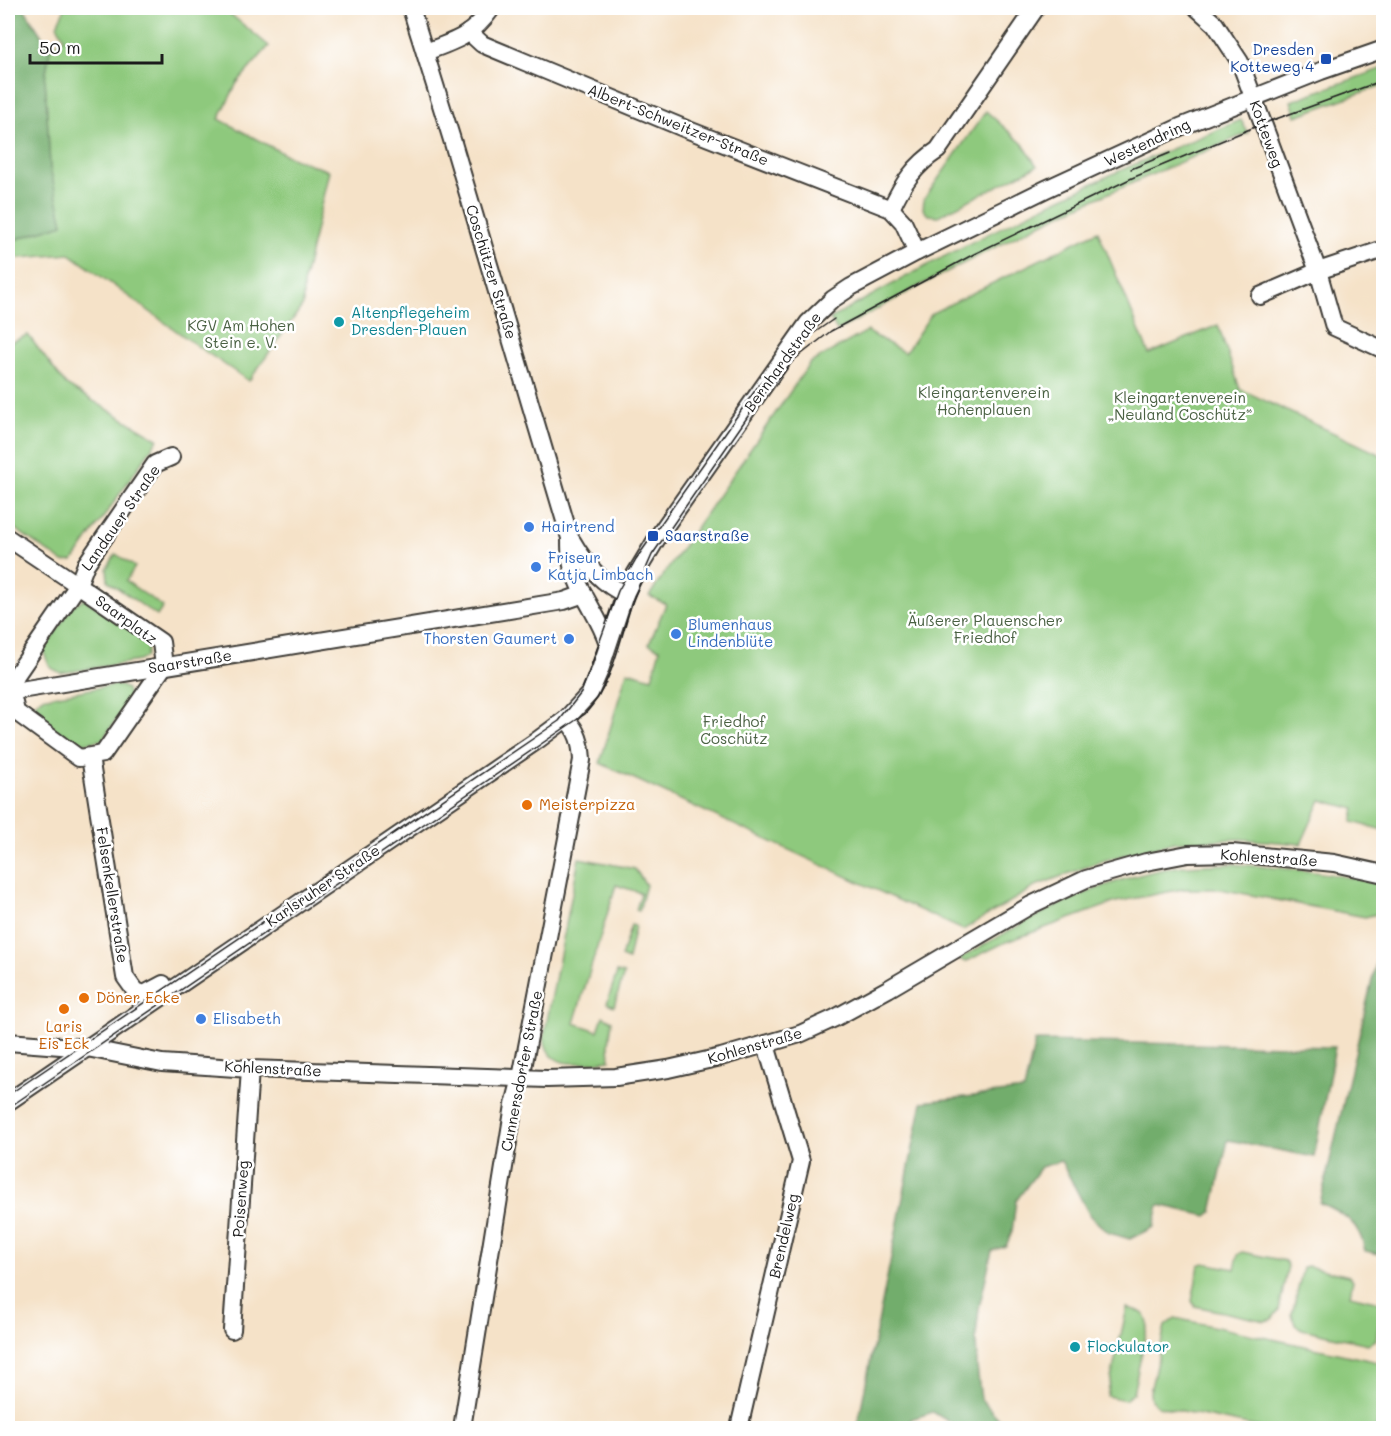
<svg xmlns="http://www.w3.org/2000/svg" width="1391" height="1436" viewBox="0 0 1391 1436" font-family="Mali,sans-serif">
<style>
.green{fill:#8ec97d;stroke:#55724c;stroke-width:1.5}
.forest{fill:#72ad6c;stroke:#476444;stroke-width:1.5}
.lines{fill:none;stroke-linecap:round;stroke-linejoin:round}
.minor-casing{stroke:#3d3a36;stroke-width:20}
.minor{stroke:#fff;stroke-width:16}
.tram{stroke:#1c1c1c;stroke-width:1.5}
.transit-dot{fill:#1a4fb4;stroke:#fff;stroke-width:2}
.culture-dot{fill:#0f9aa8;stroke:#fff;stroke-width:2}
.shop-dot{fill:#3f7fe0;stroke:#fff;stroke-width:2}
.food-dot{fill:#e8710a;stroke:#fff;stroke-width:2}
.labels{text-anchor:middle;stroke-width:5;stroke-linejoin:round;paint-order:stroke}
.transit-label{font-size:15px;fill:#164399;stroke:#fff;text-anchor:end}
.street-label{font-size:15px;fill:#1c1c1c;stroke:#fff}
.culture-label{font-size:15px;fill:#0d838f;stroke:#fff;text-anchor:start}
.park-label{font-size:15px;fill:#4a6143;stroke:#fff}
.shop-label{font-size:15px;fill:#366cbe;stroke:#fff;text-anchor:start}
.food-label{font-size:15px;fill:#c56008;stroke:#fff;text-anchor:start}
</style>
<rect width="100%" height="100%" fill="#fff"/>
<filter id="ink" filterUnits="userSpaceOnUse"><feTurbulence type="fractalNoise" baseFrequency=".0167" numOctaves="2"/><feDisplacementMap in="SourceGraphic" scale="12" xChannelSelector="R" yChannelSelector="G"/><feConvolveMatrix kernelMatrix="1 2 1 2 8 2 1 2 1" color-interpolation-filters="sRGB"/></filter>
<filter id="wash" filterUnits="userSpaceOnUse"><feTurbulence type="fractalNoise" baseFrequency=".008" numOctaves="4" result="noise"/><feDisplacementMap in="SourceGraphic" scale="24" xChannelSelector="R" yChannelSelector="G"/><feGaussianBlur stdDeviation="1.35" result="paint"/><feColorMatrix in="noise" values="0 0 0 0 0 0 0 0 0 0 0 0 0 0 0 0 0 1.4 0 .05"/><feComposite in="paint" operator="in"/></filter>
<g filter="url(#wash)">
<rect width="100%" height="100%" fill="#f5e2c8"/>
<!-- green -->
<g class="green">
<polygon points="65,8 223,8 269,46 237,83 219,119 288,156 329,171 303,284 303,305 249,381 200,348 70,254 8,259 8,242 63,224 50,168 45,78 50,49 64,38 57,25"/>
<polygon points="1383,68 1383,85 1296,116 1291,101"/>
<polygon points="986,111 1023,144 1037,166 938,216 928,215 923,209 924,199"/>
<path d="M 1241,120 L 1248,133 L 1056,216 L 923,284 L 837,331 L 830,319 C 919,268 1012,220 1106,177 C 1150,157 1196,139 1241,120 Z"/>
<polygon points="1098,231 1149,354 1218,325 1240,389 1383,456 1383,830 1352,822 1355,809 1321,800 1301,844 1240,839 1175,842 1105,860 1038,885 963,930 600,763 627,671 652,678 660,649 649,644 666,604 649,596 810,363 867,331 905,353 932,313"/>
<polygon points="28,335 66,385 158,439 73,561 63,562 8,524 8,343"/>
<polygon points="116,554 135,567 126,581 163,607 157,616 108,581 107,568"/>
<polygon points="84,599 149,641 146,657 139,661 61,673 51,668 48,663 44,653 45,648 73,605"/>
<polygon points="114,685 121,686 127,689 130,700 102,740 80,744 72,742 35,714 35,704 41,698"/>
<path d="M 579,858 L 635,869 L 646,885 L 639,911 L 636,910 L 641,893 L 616,885 L 574,1023 L 598,1031 L 603,1016 L 612,1021 L 609,1044 L 610,1060 C 584,1063 547,1073 544,1036 Z"/>
<path d="M 1231,864 C 1283,868 1334,872 1383,885 L 1383,915 L 1377,914 L 1365,917 L 1220,889 L 1183,889 L 1116,902 L 1006,942 L 965,962 L 959,959 C 1029,919 1095,880 1176,867 C 1194,865 1213,865 1231,864 Z"/>
<polygon points="631,925 635,926 628,960 621,957"/>
<polygon points="617,972 624,974 614,1006 607,1003"/>
<polygon points="1242,1252 1285,1261 1288,1266 1279,1310 1272,1319 1265,1321 1195,1306 1192,1301 1199,1265 1204,1263 1235,1269 1238,1255"/>
<polygon points="1307,1266 1349,1276 1353,1280 1350,1295 1379,1302 1382,1307 1376,1340 1368,1344 1302,1329 1295,1325 1292,1314 1303,1268"/>
<path d="M 1127,1308 C 1138,1311 1146,1311 1148,1324 L 1133,1393 L 1125,1400 L 1107,1396 Z"/>
<polygon points="1175,1318 1383,1363 1383,1399 1377,1428 1262,1428 1158,1406 1151,1400 1150,1392 1165,1326"/>
</g>
<!-- forest -->
<g class="forest">
<polygon points="8,8 24,8 50,49 45,78 50,168 63,224 8,242"/>
<path d="M 1383,933 L 1384,1107 L 1377,1131 L 1384,1136 L 1383,1255 L 1365,1251 C 1360,1223 1345,1214 1320,1203 Z"/>
<polygon points="1035,1041 1335,1047 1314,1157 1228,1140 1212,1212 1207,1216 1159,1205 1154,1227 1130,1239 1109,1233 1090,1216 1061,1161 1041,1167 1016,1201 1012,1232 1006,1246 992,1251 979,1308 976,1336 977,1367 981,1399 1007,1428 959,1428 933,1412 911,1419 909,1428 857,1428 922,1102 1024,1090"/>
</g>
</g>
<g filter="url(#ink)">
<g class="lines">
<defs>
<g id="minor">
<path d="M 411,8 L 453,143 L 570,538 C 570,545 570,554 571,561 C 577,591 599,615 608,644"/>
<polyline points="1197,8 1215,24 1240,62 1318,271 1334,327 1384,350"/>
<polyline points="469,32 482,44 489,47 686,129 891,209 903,222 917,252"/>
<path d="M 425,52 C 456,41 472,36 492,8"/>
<path d="M 891,209 C 902,184 915,165 938,150 L 1036,8"/>
<polyline points="1260,296 1318,271 1384,249"/>
<polyline points="8,538 78,585 86,564 155,464 171,457"/>
<path d="M 572,541 C 584,562 602,584 625,594"/>
<polygon points="78,585 161,642 164,666 103,754 79,758 16,712 10,684"/>
<polyline points="8,692 564,601 584,594"/>
<polyline points="90,757 125,977 135,991 144,994 163,984"/>
<polyline points="8,1042 87,1048 162,1063 250,1069 547,1079 616,1077 668,1069 721,1057 800,1034 835,1018 888,989 1031,905 1086,879 1146,862 1188,854 1232,853 1334,863 1384,874"/>
<polyline points="8,1102 535,742 566,719 590,693 600,670 625,594 633,578 659,535 808,323 833,299 851,287 917,252 1046,189 1180,127 1321,71 1384,49"/>
<polyline points="232,1330 250,1069"/>
<path d="M 462,1428 L 514,1105 L 521,1078 L 582,760 C 581,743 578,731 566,719"/>
<polyline points="739,1428 801,1161 766,1045"/>
</g>
</defs>
<!-- minor casing -->
<use href="#minor" class="minor-casing"/>
<!-- minor -->
<use href="#minor" class="minor"/>
<!-- tram -->
<g class="tram">
<polyline points="1131,169 1170,153"/>
<polyline points="8,1095 559,721 581,693 618,591 636,559 759,385 798,344 834,319"/>
<path d="M 8,1108 L 585,714 C 613,684 619,642 632,603 C 638,587 645,571 652,555 L 764,393 L 794,360 L 831,331 L 974,254 L 1132,178 L 1262,124 L 1384,80"/>
</g>
</g>
</g>
<!-- markers -->
<g class="transit-dot">
<rect x="1320" y="53" width="12" height="12" rx="3"/>
<rect x="647" y="530" width="12" height="12" rx="3"/>
</g>
<g class="culture-dot">
<circle cx="339" cy="322" r="6"/>
<circle cx="1075" cy="1347" r="6"/>
</g>
<g class="shop-dot">
<circle cx="529" cy="527" r="6"/>
<circle cx="536" cy="567" r="6"/>
<circle cx="676" cy="634" r="6"/>
<circle cx="569" cy="639" r="6"/>
<circle cx="201" cy="1019" r="6"/>
</g>
<g class="food-dot">
<circle cx="527" cy="805" r="6"/>
<circle cx="84" cy="998" r="6"/>
<circle cx="64" cy="1009" r="6"/>
</g>
<g class="labels">
<!-- transit labels -->
<g class="transit-label">
<text x="1314" y="55">Dresden<tspan x="1314" dy="17">Kotteweg 4</tspan></text>
<text x="665" y="541" text-anchor="start">Saarstraße</text>
</g>
<!-- street labels -->
<g class="street-label">
<text transform="translate(678 125) rotate(22)" y="5">Albert-Schweitzer-Straße</text>
<text transform="translate(1266 134) rotate(70)" y="5">Kotteweg</text>
<text transform="translate(1147 143) rotate(-25)" y="5">Westendring</text>
<text transform="translate(491 272) rotate(73)" y="5">Coschützer Straße</text>
<text transform="translate(783 362) rotate(-54)" y="5">Bernhardstraße</text>
<text transform="translate(121 518) rotate(-55)" y="5">Landauer Straße</text>
<text transform="translate(126 620) rotate(36)" y="5">Saarplatz</text>
<text transform="translate(190 662) rotate(-9)" y="5">Saarstraße</text>
<text transform="translate(1269 858) rotate(4)" y="5">Kohlenstraße</text>
<text transform="translate(323 886) rotate(-34)" y="5">Karlsruher Straße</text>
<text transform="translate(112 895) rotate(81)" y="5">Felsenkellerstraße</text>
<text transform="translate(755 1046) rotate(-16)" y="5">Kohlenstraße</text>
<text transform="translate(273 1069) rotate(3)" y="5">Kohlenstraße</text>
<text transform="translate(522 1071) rotate(-79)" y="5">Cunnersdorfer Straße</text>
<text transform="translate(241 1199) rotate(-86)" y="5">Poisenweg</text>
<text transform="translate(784 1236) rotate(-77)" y="5">Brendelweg</text>
</g>
<!-- culture labels -->
<g class="culture-label">
<text x="351" y="318">Altenpflegeheim<tspan x="351" dy="17">Dresden-Plauen</tspan></text>
<text x="1087" y="1352">Flockulator</text>
</g>
<!-- park labels -->
<g class="park-label">
<text x="241" y="331">KGV Am Hohen<tspan x="241" dy="17">Stein e. V.</tspan></text>
<text x="984" y="398">Kleingartenverein<tspan x="984" dy="17">Hohenplauen</tspan></text>
<text x="1180" y="403">Kleingartenverein<tspan x="1180" dy="17">„Neuland Coschütz“</tspan></text>
<text x="985" y="626">Äußerer Plauenscher<tspan x="985" dy="17">Friedhof</tspan></text>
<text x="734" y="727">Friedhof<tspan x="734" dy="17">Coschütz</tspan></text>
</g>
<!-- shop labels -->
<g class="shop-label">
<text x="541" y="532">Hairtrend</text>
<text x="548" y="563">Friseur<tspan x="548" dy="17">Katja Limbach</tspan></text>
<text x="688" y="630">Blumenhaus<tspan x="688" dy="17">Lindenblüte</tspan></text>
<text x="557" y="644" text-anchor="end">Thorsten Gaumert</text>
<text x="213" y="1024">Elisabeth</text>
</g>
<!-- food labels -->
<g class="food-label">
<text x="539" y="810">Meisterpizza</text>
<text x="96" y="1003">Döner Ecke</text>
<text x="64" y="1032" text-anchor="middle">Laris<tspan x="64" dy="17">Eis Eck</tspan></text>
</g>
</g>
<!-- margin -->
<rect width="1391" height="1436" fill="none" stroke="#fff" stroke-width="30"/>
<!-- scale -->
<path d="M30 54v9h132v-9" fill="none" stroke="#1c1c1c" stroke-width="3"/>
<text x="39" y="54" font-size="18" fill="#1c1c1c" stroke="#ffffff" stroke-width="4.5" paint-order="stroke">50 m</text>
</svg>
